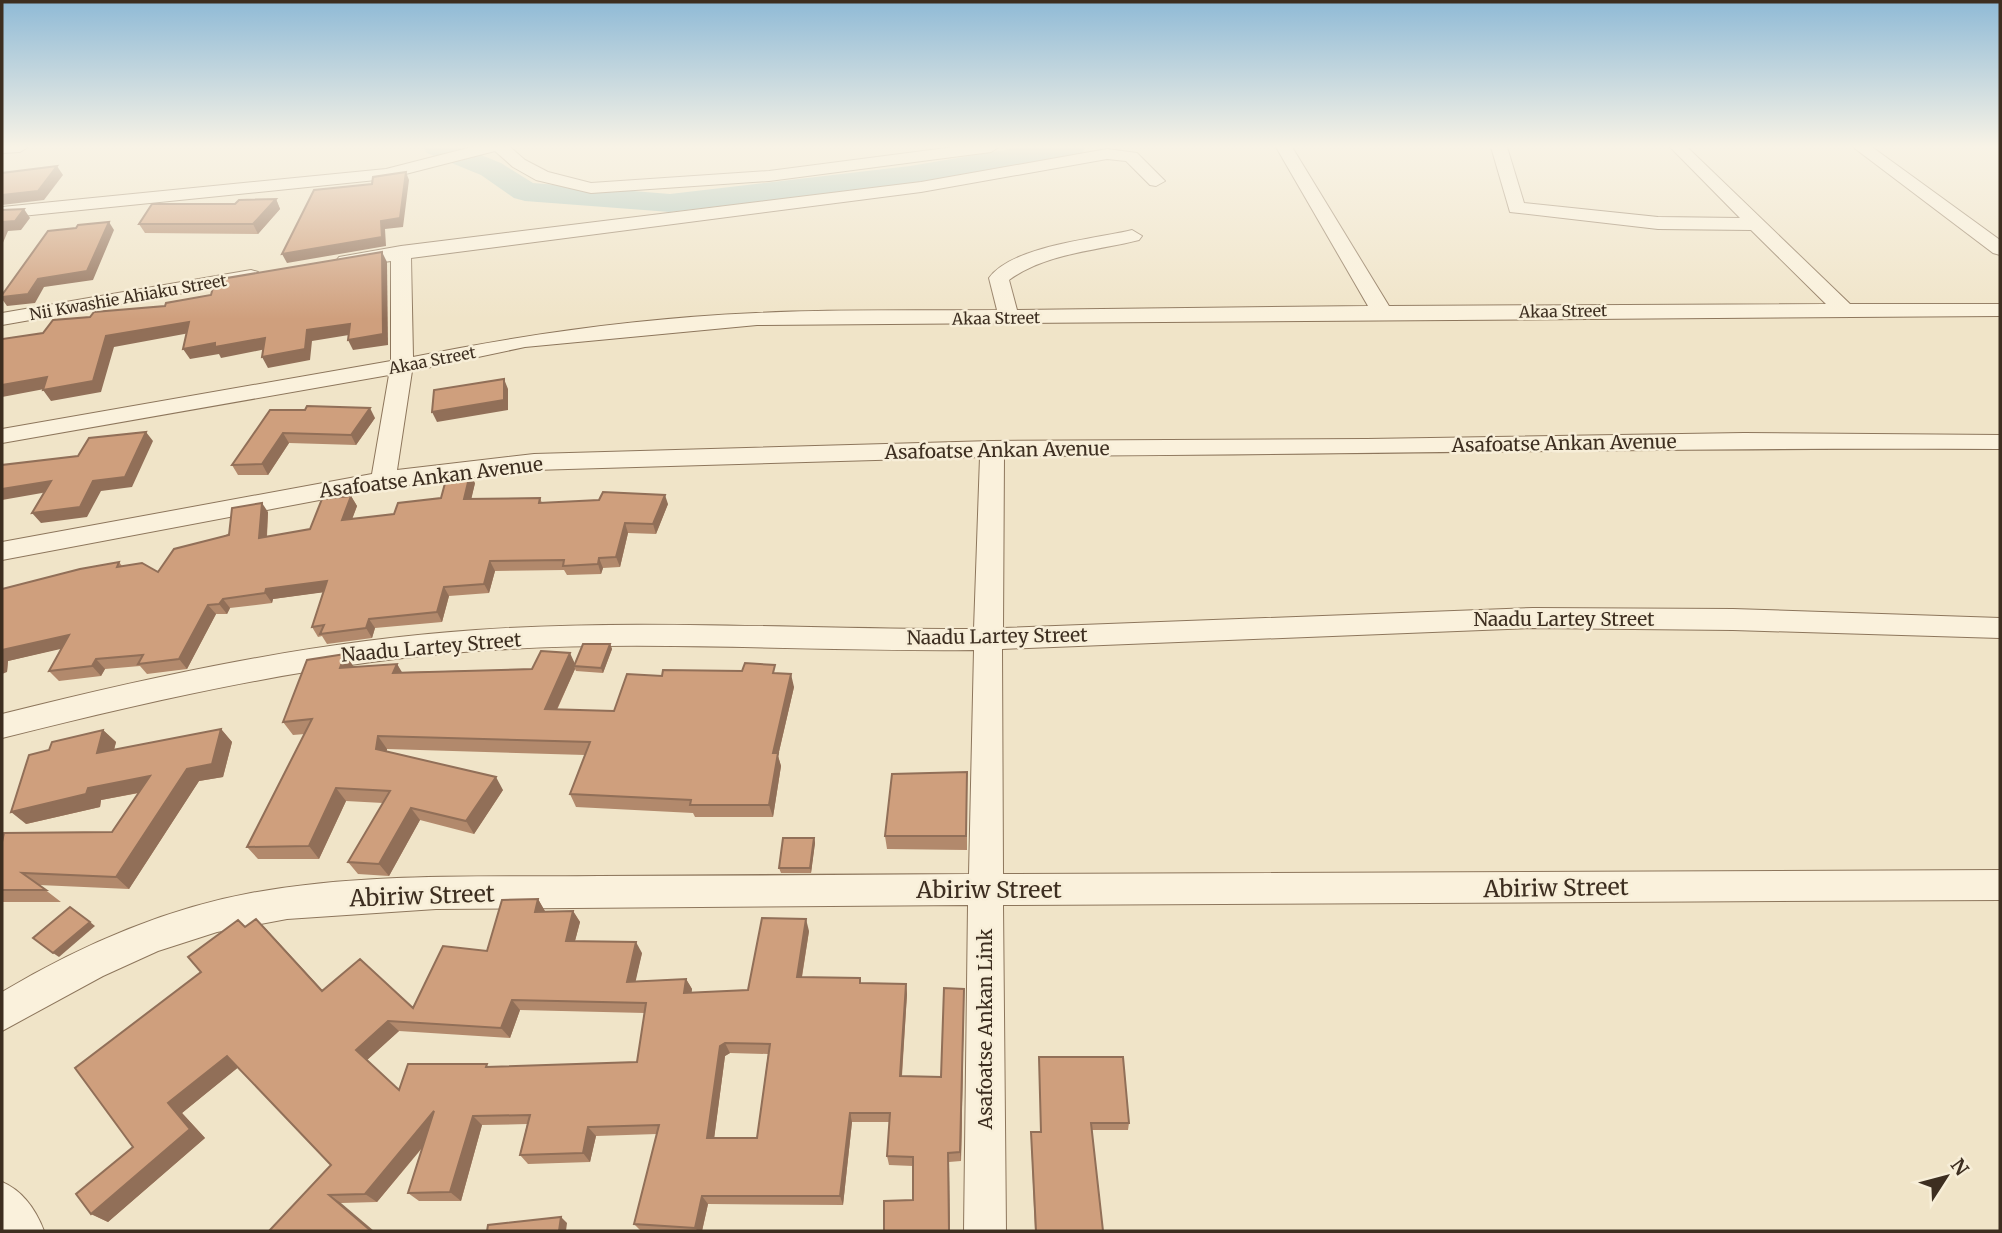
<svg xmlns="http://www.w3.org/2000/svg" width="2002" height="1233" viewBox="0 0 2002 1233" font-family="Merriweather,serif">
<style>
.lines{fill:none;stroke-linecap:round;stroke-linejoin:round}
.river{fill:#a9c4bc;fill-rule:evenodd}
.street-casing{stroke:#8d765c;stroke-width:2}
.street{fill:#faf1dc;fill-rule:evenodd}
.wall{fill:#b2896c;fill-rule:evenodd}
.shaded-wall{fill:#916f58}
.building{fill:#cf9f7d;stroke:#916f58;stroke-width:2;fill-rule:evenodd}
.labels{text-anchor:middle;stroke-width:5;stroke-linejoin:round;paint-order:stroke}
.far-street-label{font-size:16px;fill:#3d2e20;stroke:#f7eed8}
.street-label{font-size:19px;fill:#3d2e20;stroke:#f7eed8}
.near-street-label{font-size:23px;fill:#3d2e20;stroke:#f7eed8}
</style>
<rect width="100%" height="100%" fill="#f0e4c8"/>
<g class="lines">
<!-- river -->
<polygon class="river" points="423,147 461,147 501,163 533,183 670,194 910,166 1023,147 1086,147 1082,153 1072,156 910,184 670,212 525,201 514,198 481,175 427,153"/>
<defs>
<g id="street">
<polygon points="2,147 28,147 20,152 2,153"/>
<polygon points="472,147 510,147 525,160 548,172 591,183 769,171 954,147 999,147 991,152 769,181 591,193 536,180 513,167 495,151 386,179 2,218 2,207 386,169"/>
<path d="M 1276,147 L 1292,147 L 1389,306 L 1826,304 L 1751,230 L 1658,229 L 1510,212 L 1491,147 L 1507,147 L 1524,203 L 1658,217 L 1740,218 L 1670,147 L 1687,147 L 1850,304 L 2000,304 L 2000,316 L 757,325 L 525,347 L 412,371 L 397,470 L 534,454 L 992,441 L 1367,439 L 1744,433 L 2000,435 L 2000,449 C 1668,447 1336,455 1004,456 L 1003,628 L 1533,608 L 1733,609 L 2000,618 L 2000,638 L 1733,630 L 1533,628 L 1002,649 L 1003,874 L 2000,870 L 2000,900 L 1003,905 L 1006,1231 L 964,1231 L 968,905 L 436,909 L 287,919 L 217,932 L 158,951 L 103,976 L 2,1031 L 2,992 C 78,947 163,909 251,893 C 364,872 484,877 599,876 C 722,876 845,875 969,874 L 974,650 C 808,652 641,639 476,651 C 315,663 158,699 2,738 L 2,714 C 158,675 315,641 476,630 C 642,618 808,630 974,629 L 980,457 L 534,470 L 383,488 L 2,560 L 2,542 L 372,474 L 389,375 L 2,443 L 2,429 L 391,361 L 391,261 L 346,267 L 336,261 L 339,257 L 401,246 L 921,182 L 1107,149 L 1137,153 L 1165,181 L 1156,186 L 1150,185 L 1126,161 L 1107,159 L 921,192 L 411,258 L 413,357 C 526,334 641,318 756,313 C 836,309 917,311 997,310 L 989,278 C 1012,246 1095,239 1132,230 L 1142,236 L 1139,240 C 1096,251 1046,253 1009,280 L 1017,310 L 1368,306 Z"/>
<polygon points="1853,147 1872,147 2000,240 2000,255 1993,253"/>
<polygon points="251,270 258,272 261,276 258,280 2,325 2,313"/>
<path d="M 2,1182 C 23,1191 36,1210 44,1231 L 2,1231 Z"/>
</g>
</defs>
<!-- street casing -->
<use href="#street" class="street-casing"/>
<!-- street -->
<use href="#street" class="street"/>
</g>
<!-- wall -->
<g class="wall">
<polygon points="276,199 280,209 258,234 145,233 139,224 235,204"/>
<polygon points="270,410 375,418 356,445 289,443 268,475 238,475 232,465"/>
<polygon points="475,483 471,499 540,498 542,503 668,504 656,534 628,533 620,567 603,568 601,574 567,575 564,570 495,571 489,593 449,596 442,622 375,628 372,638 327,644 322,636 318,637 312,627 323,592 273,599 272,603 230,608 227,614 216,614 187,669 147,674 140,666 105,669 101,676 59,681 49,671 62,648 8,661 7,672 2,589 119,562 122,566 158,572 268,512 267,537 310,529 351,496 357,506 352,519 394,514 441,498"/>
<polygon points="610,644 612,649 603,673 576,671 575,669 557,710 614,711 662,676 777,673 794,687 778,756 781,766 773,817 695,817 693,813 576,807 570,794 585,755 387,749 386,751 503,790 474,834 420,820 389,876 358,874 348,862 383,803 346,801 319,859 258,859 247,847 305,734 293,735 283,722 354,667 397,664 401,672 532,669 575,664"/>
<polygon points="221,729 232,742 223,777 199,781 129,889 39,885 61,902 2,902 2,842 112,832 139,793 101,800 100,807 26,824 49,750 103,730 116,742 114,750"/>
<polygon points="967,786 967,850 887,849 885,836"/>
<polygon points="814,838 815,843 811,873 781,873 779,868"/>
<path d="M 538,899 L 545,912 L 573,911 L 580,922 L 575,941 L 642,953 L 635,981 L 686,979 L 692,989 L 691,993 L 748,990 L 809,931 L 802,977 L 860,978 L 861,983 L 906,984 L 907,994 L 902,1076 L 941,1077 L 964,989 L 961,1161 L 949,1162 L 913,1200 L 913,1166 L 889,1165 L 887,1156 L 890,1122 L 852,1122 L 843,1205 L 708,1204 L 702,1231 L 641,1231 L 634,1224 L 657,1134 L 596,1136 L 590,1162 L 528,1164 L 520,1155 L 527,1124 L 482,1125 L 461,1201 L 419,1201 L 408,1193 L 423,1147 L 377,1202 L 341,1203 L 269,1231 L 331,1165 L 238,1067 L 182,1113 L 205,1138 L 108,1222 L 91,1214 L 133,1147 L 201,972 L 245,927 L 256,919 L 322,990 L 413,1008 L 487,951 ZM 520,1010 L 645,1013 L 637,1062 L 491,1067 L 399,1090 L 367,1060 L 399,1031 L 510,1038 ZM 730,1053 L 768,1054 L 757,1138 L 714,1138 L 725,1056 Z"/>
<polygon points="1039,1057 1129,1123 1128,1130 1092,1130 1103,1231 1035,1231 1031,1139 1031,1132 1041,1132"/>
</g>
<!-- shaded-wall -->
<g class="shaded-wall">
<polygon points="57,166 63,175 44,200 2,205 2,195"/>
<polygon points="406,172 409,180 403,227 385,229 386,246 287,263 282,254 381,221"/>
<polygon points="276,199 280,209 258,234 253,224"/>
<polygon points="24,209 30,218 21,230 8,231 2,245 2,222"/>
<polygon points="109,222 114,230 93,280 44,287 35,303 7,306 2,299 2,297 38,279"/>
<polygon points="382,252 387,262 388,345 353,350 348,340"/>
<polygon points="189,322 195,332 114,347 101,392 51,401 43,390 106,336"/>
<polygon points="350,324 355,334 312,341 310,360 268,368 262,357 307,330"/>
<polygon points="265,338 271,348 221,358 219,354 190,359 183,349 215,343"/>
<polygon points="47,377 55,387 2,397 2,385"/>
<polygon points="504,379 508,389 508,410 437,422 432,412"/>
<polygon points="370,408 375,418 356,445 351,435"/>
<polygon points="146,432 153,441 132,487 101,491 87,517 41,523 32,513 93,481"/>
<polygon points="283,433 289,443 268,475 262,464"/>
<polygon points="470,474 475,483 469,509 464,499"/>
<polygon points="51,481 59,490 2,500 2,489"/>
<polygon points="665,495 668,504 656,534 653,524"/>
<polygon points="351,496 357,506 348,530 342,520"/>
<polygon points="262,503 268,512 266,548 259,538"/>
<polygon points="625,523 628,533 620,567 616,557"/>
<polygon points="599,558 603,568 601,574 598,564"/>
<polygon points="490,561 495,571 489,593 484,584"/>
<polygon points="327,581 333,591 273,599 272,603 265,593 266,589"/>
<polygon points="444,587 449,596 442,622 437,612"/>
<polygon points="223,599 230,608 227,614 219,604"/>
<polygon points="208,605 216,614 187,669 179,659"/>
<polygon points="369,619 375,628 372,638 366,628"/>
<polygon points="69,635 78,645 8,661 7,672 2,674 2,650"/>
<polygon points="610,644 612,649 603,673 601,668"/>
<polygon points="570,653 576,666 574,666 575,669 551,722 545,709"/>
<polygon points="345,654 354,667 340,668"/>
<polygon points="96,659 105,669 101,676 92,666"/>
<polygon points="397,664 405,677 393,673"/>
<polygon points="791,674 794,687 778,756 781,766 773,817 769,805 773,753"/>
<polygon points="221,729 232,742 223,777 199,781 129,889 116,877 187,769"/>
<polygon points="103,730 116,742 110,765 97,753"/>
<polygon points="378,736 387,749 385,762 376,749"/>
<polygon points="150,776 163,788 101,800 100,807 26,824 11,812 88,788"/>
<polygon points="496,777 503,790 474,834 466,821"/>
<polygon points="336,788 346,801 319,859 309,846"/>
<polygon points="411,808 420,820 389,876 379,864"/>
<polygon points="814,838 815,843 811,873 810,868"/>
<polygon points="538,899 545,911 542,923 535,912"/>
<polygon points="573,911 580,922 572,952 566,941"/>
<polygon points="256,919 267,930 333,1002 322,991"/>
<polygon points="806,919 809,931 800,988 797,977"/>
<polygon points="90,922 95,926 59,957 53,953"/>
<polygon points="636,942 642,953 633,993 627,982"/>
<polygon points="686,979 692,989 690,1004 684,993"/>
<polygon points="906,984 907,994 901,1086 900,1076"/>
<polygon points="964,989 964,999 961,1161 960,1152"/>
<polygon points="512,1000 520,1010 510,1038 501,1028"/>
<polygon points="388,1021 399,1031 367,1060 356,1050"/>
<polygon points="725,1043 730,1053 725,1056 713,1147 707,1138 720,1046"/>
<polygon points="227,1056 240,1066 182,1113 205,1138 108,1222 91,1214 168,1103"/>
<polygon points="434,1111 444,1121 377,1202 365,1194"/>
<polygon points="850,1113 852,1122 843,1205 840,1196"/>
<polygon points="473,1116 482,1125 461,1201 450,1192"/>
<polygon points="588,1127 596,1136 590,1162 583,1153"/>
<polygon points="948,1153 949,1162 950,1231 949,1231"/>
<polygon points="329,1195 341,1203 374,1231 371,1231"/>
<polygon points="702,1196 708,1204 702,1231 698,1231 695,1228"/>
<polygon points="561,1217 567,1223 566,1231 559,1231"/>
</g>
<!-- building -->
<g class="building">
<polygon points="57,166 38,191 2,195 2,173"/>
<polygon points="406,172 400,218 381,221 382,237 282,254 314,190 372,184 373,177"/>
<polygon points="276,199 253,224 139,224 152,204 235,204 239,200"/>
<polygon points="24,209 15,221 2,222 2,210"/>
<polygon points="109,222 87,271 38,279 28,294 2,297 2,295 48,231 76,228 78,225"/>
<polygon points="382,252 383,334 348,340 350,324 307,330 305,349 262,357 265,338 215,347 215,343 183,349 189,322 106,336 93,381 43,390 47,377 2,385 2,339 43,333 53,320 90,317 94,312 165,306 166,303 211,295 215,280"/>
<polygon points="504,379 504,400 432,412 434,390"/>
<polygon points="307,406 370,408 351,435 283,433 262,464 232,465 270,410 305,410"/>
<polygon points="146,432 125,477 93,481 80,507 32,513 51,481 2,489 2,465 78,456 89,438"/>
<polygon points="470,474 464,499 540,498 539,503 599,500 603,492 665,495 653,524 625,523 616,557 599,558 598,564 563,566 564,560 490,561 484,584 444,587 437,612 369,619 366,628 320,634 324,625 312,627 327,581 266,589 265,593 223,599 219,604 208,605 179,659 138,664 143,655 96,659 92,666 49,671 69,635 2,650 2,589 80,569 119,562 117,567 142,563 158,572 174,549 229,535 232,508 262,503 259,538 310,529 322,499 351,496 342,520 394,514 398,503 441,498 447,476"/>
<polygon points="583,644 610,644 601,668 574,666"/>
<polygon points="541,651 570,653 545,709 614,711 627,674 662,676 663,670 742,671 745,663 775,665 773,673 791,674 773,753 778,753 769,805 690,805 691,800 570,794 590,742 378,736 376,749 496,777 466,821 411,808 379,864 348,862 390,791 336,788 309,846 247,847 312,719 283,722 307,660 345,654 340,668 397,664 393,673 532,669"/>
<polygon points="221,729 212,764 187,769 116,877 22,873 46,890 2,890 2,842 4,833 112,832 150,776 88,788 86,794 11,812 29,755 49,750 52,742 103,730 97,753"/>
<polygon points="967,772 966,836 885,836 892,774"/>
<polygon points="783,838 814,838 810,868 779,868"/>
<path d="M 538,899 L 535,912 L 573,911 L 566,941 L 636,942 L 627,982 L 686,979 L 684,993 L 748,990 L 762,918 L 806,919 L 797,977 L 860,978 L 860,983 L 906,984 L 900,1076 L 941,1077 L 944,988 L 964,989 L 960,1152 L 948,1153 L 949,1231 L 884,1231 L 884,1201 L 913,1200 L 913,1157 L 887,1156 L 890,1113 L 850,1113 L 840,1196 L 702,1196 L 695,1228 L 634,1224 L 659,1125 L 588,1127 L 583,1153 L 520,1155 L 530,1115 L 473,1116 L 450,1192 L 408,1193 L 434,1111 L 365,1194 L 329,1195 L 371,1231 L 269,1231 L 331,1165 L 227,1056 L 168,1103 L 190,1129 L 91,1214 L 76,1194 L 133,1147 L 75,1068 L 201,972 L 188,957 L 238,920 L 245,927 L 256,919 L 322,991 L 360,959 L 413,1008 L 443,946 L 487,951 L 502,900 ZM 512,1000 L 646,1003 L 637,1062 L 486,1067 L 487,1064 L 408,1064 L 399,1090 L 356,1050 L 388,1021 L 501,1028 ZM 725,1043 L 770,1044 L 757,1138 L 707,1138 L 720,1046 Z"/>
<polygon points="70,907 90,922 53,953 33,938"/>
<polygon points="1039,1057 1123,1057 1129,1123 1091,1123 1103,1231 1036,1231 1031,1132 1041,1132"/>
<polygon points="561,1217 559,1231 487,1231 488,1225"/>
</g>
<!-- sky -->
<linearGradient id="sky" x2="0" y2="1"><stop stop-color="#8fbad6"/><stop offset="0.46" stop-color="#f8f3e6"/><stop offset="1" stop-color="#f8f3e6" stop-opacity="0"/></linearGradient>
<rect width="2002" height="319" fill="url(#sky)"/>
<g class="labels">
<!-- far-street labels -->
<g class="far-street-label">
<text transform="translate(128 297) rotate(-10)" y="6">Nii Kwashie Ahiaku Street</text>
<text transform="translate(1563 311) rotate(-1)" y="6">Akaa Street</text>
<text transform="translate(996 318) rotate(-1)" y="6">Akaa Street</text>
<text transform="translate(432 360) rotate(-11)" y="6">Akaa Street</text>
</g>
<!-- street labels -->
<g class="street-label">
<text transform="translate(1564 443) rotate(-1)" y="7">Asafoatse Ankan Avenue</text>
<text transform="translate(997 450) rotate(-1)" y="7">Asafoatse Ankan Avenue</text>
<text transform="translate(431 477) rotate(-7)" y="7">Asafoatse Ankan Avenue</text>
<text x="1564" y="626">Naadu Lartey Street</text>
<text transform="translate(997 636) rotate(-1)" y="7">Naadu Lartey Street</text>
<text transform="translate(431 647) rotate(-5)" y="7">Naadu Lartey Street</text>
<text transform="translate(985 1029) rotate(-90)" y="7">Asafoatse Ankan Link</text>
</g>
<!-- near-street labels -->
<g class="near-street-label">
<text transform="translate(1556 888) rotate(-1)" y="8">Abiriw Street</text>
<text x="989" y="898">Abiriw Street</text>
<text transform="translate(422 896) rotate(-2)" y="8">Abiriw Street</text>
</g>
</g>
<!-- border -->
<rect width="2002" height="1233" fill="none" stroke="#3d2e20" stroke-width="7"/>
<!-- north arrow -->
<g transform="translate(1946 1177) rotate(54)" stroke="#f7eed8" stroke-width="5" paint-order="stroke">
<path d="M0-5L12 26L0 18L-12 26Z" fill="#3d2e20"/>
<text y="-10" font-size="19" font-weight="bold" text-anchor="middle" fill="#3d2e20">N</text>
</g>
</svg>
